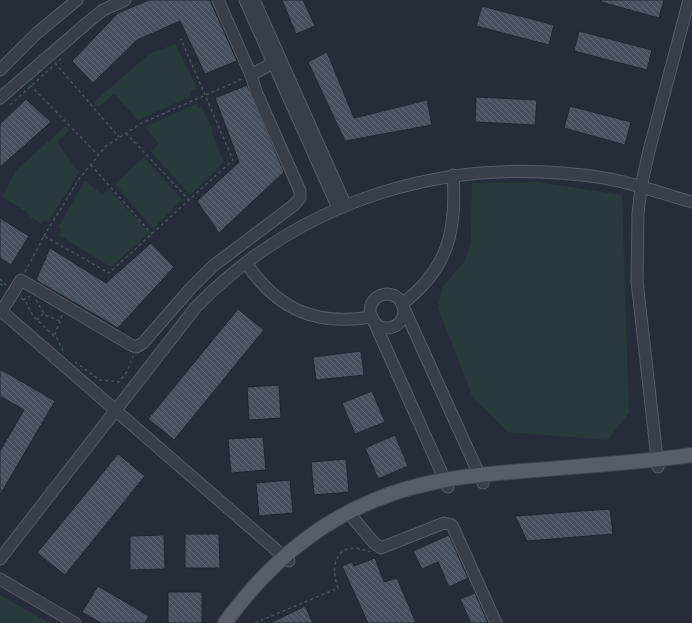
<svg xmlns="http://www.w3.org/2000/svg" width="692" height="623" viewBox="0 0 692 623" font-family="'DM Sans',sans-serif">
<style>
.green{fill:#283a3c}
.building{fill:url(#building-back-hatch);stroke:#1f2631}
.lines{fill:none;stroke-linecap:round;stroke-linejoin:round}
.minor-casing{stroke:#565d68;stroke-width:13}
.major-casing{stroke:#414853;stroke-width:16}
.path{stroke:#46575a;stroke-width:1.5;stroke-dasharray:3 3;stroke-linecap:butt}
.minor{stroke:#383f4b;stroke-width:11}
.major{stroke:#565e6a;stroke-width:14}
</style>
<defs>
<pattern id="building-back-hatch" width="6" height="6" patternUnits="userSpaceOnUse"><rect width="6" height="6" fill="#46505e"/><path d="M-1 5l2 2M0 0l6 6M5-1l2 2" fill="none" stroke="#5e6774"/></pattern>
</defs>
<rect width="100%" height="100%" fill="#252d3a"/>
<!-- green -->
<g class="green">
<polygon points="175,44 197,88 190,92 191,96 138,120 114,94 98,107 94,102 149,54"/>
<polygon points="196,104 198,108 202,107 212,129 212,134 224,162 190,195 151,152 159,144 145,127"/>
<polygon points="66,126 70,130 57,142 79,172 48,222 44,220 42,224 29,216 27,212 2,197 16,170"/>
<polygon points="144,157 182,200 153,229 115,184"/>
<polygon points="85,180 102,195 109,189 149,233 111,267 59,235 61,229 58,228"/>
<polygon points="537,182 622,195 629,412 608,440 508,432 473,398 438,308 443,286 465,261 471,241 472,183"/>
<polygon points="0,595 49,623 0,623"/>
</g>
<!-- building -->
<g class="building">
<polygon points="149,0 210,0 237,61 205,74 180,21 137,40 93,83 72,61 118,13"/>
<polygon points="282,0 303,0 315,26 296,34"/>
<polygon points="601,0 664,0 659,18 601,2"/>
<polygon points="482,6 554,25 549,45 476,26"/>
<polygon points="579,31 652,50 647,70 574,51"/>
<polygon points="327,52 354,118 427,100 432,125 345,141 308,62"/>
<polygon points="247,85 284,172 219,233 197,201 239,162 215,98"/>
<polygon points="476,97 537,100 535,125 475,122"/>
<polygon points="26,99 51,122 0,167 0,124"/>
<polygon points="570,106 631,122 625,145 564,128"/>
<polygon points="0,218 29,236 11,265 0,258"/>
<polygon points="151,243 174,267 118,328 36,280 50,248 106,283"/>
<polygon points="238,309 264,330 174,440 148,419"/>
<polygon points="361,351 364,375 316,380 313,357"/>
<polygon points="0,369 55,401 0,495 0,451 24,410 0,396"/>
<polygon points="279,385 281,418 249,420 247,387"/>
<polygon points="372,391 385,422 355,434 342,403"/>
<polygon points="395,435 408,466 378,479 365,448"/>
<polygon points="263,437 266,470 231,473 228,439"/>
<polygon points="118,454 145,476 65,575 37,553"/>
<polygon points="346,459 349,492 314,495 311,462"/>
<polygon points="290,480 293,513 259,516 256,483"/>
<polygon points="610,509 613,534 527,541 515,516"/>
<polygon points="185,534 219,534 220,568 185,568"/>
<polygon points="164,535 165,569 130,570 130,536"/>
<polygon points="449,535 468,578 449,587 438,562 422,569 413,551"/>
<polygon points="375,558 384,582 397,578 416,623 368,623 342,566 352,562 354,566"/>
<polygon points="98,586 149,616 145,623 101,623 82,612"/>
<rect x="168" y="592" width="34" height="31"/>
<polygon points="475,593 488,623 471,623 460,599"/>
<polygon points="305,606 313,623 270,623"/>
</g>
<g class="lines">
<defs>
<g id="minor">
<polyline points="218,0 251,75"/>
<polyline points="245,0 338,208"/>
<polyline points="254,0 345,204"/>
<polyline points="0,70 37,33 77,0"/>
<polyline points="0,98 87,23 103,10 125,0"/>
<path d="M 453,175 C 457,231 448,269 402,304 L 483,483"/>
<path d="M 246,263 C 278,310 315,326 372,317 L 448,487"/>
<circle cx="387" cy="311" r="17"/>
<polyline points="0,310 289,561"/>
<polyline points="1,312 21,280 131,345 136,347 143,343 191,288 213,266 294,205 300,198 300,191 257,94 251,75 273,63"/>
<polyline points="658,467 637,281 638,214 641,187 649,151 689,0"/>
<polyline points="353,518 374,543 381,548 444,523 452,525 496,623"/>
<path d="M 0,559 L 196,307 C 305,196 452,154 604,178 C 634,183 663,194 692,202"/>
<polyline points="0,579 75,623"/>
</g>
<path id="major" d="M 225,623 C 264,569 313,525 375,500 C 422,480 473,475 523,471 C 580,466 636,463 692,455"/>
</defs>
<!-- minor casing -->
<use href="#minor" class="minor-casing"/>
<!-- major casing -->
<use href="#major" class="major-casing"/>
<!-- path -->
<g class="path">
<polyline points="55,63 119,137"/>
<polyline points="30,85 98,155"/>
<polyline points="10,105 63,57"/>
<polyline points="126,133 189,200 233,160 181,39"/>
<polyline points="91,165 152,234"/>
<polyline points="44,236 79,179 106,146 142,123 242,79"/>
<polyline points="25,272 44,236 109,273 189,200"/>
<polyline points="0,279 6,285"/>
<polyline points="0,284 6,286"/>
<polyline points="21,298 26,302 33,316 55,337"/>
<polyline points="23,300 30,296"/>
<polyline points="36,300 45,315 60,321"/>
<polyline points="62,315 55,334 64,353"/>
<polyline points="37,320 44,313"/>
<polyline points="75,362 100,380 119,382 127,372 133,356"/>
<path d="M 255,623 L 338,588 C 328,561 340,539 370,552"/>
</g>
<!-- minor -->
<use href="#minor" class="minor"/>
<!-- major -->
<use href="#major" class="major"/>
</g>
</svg>
